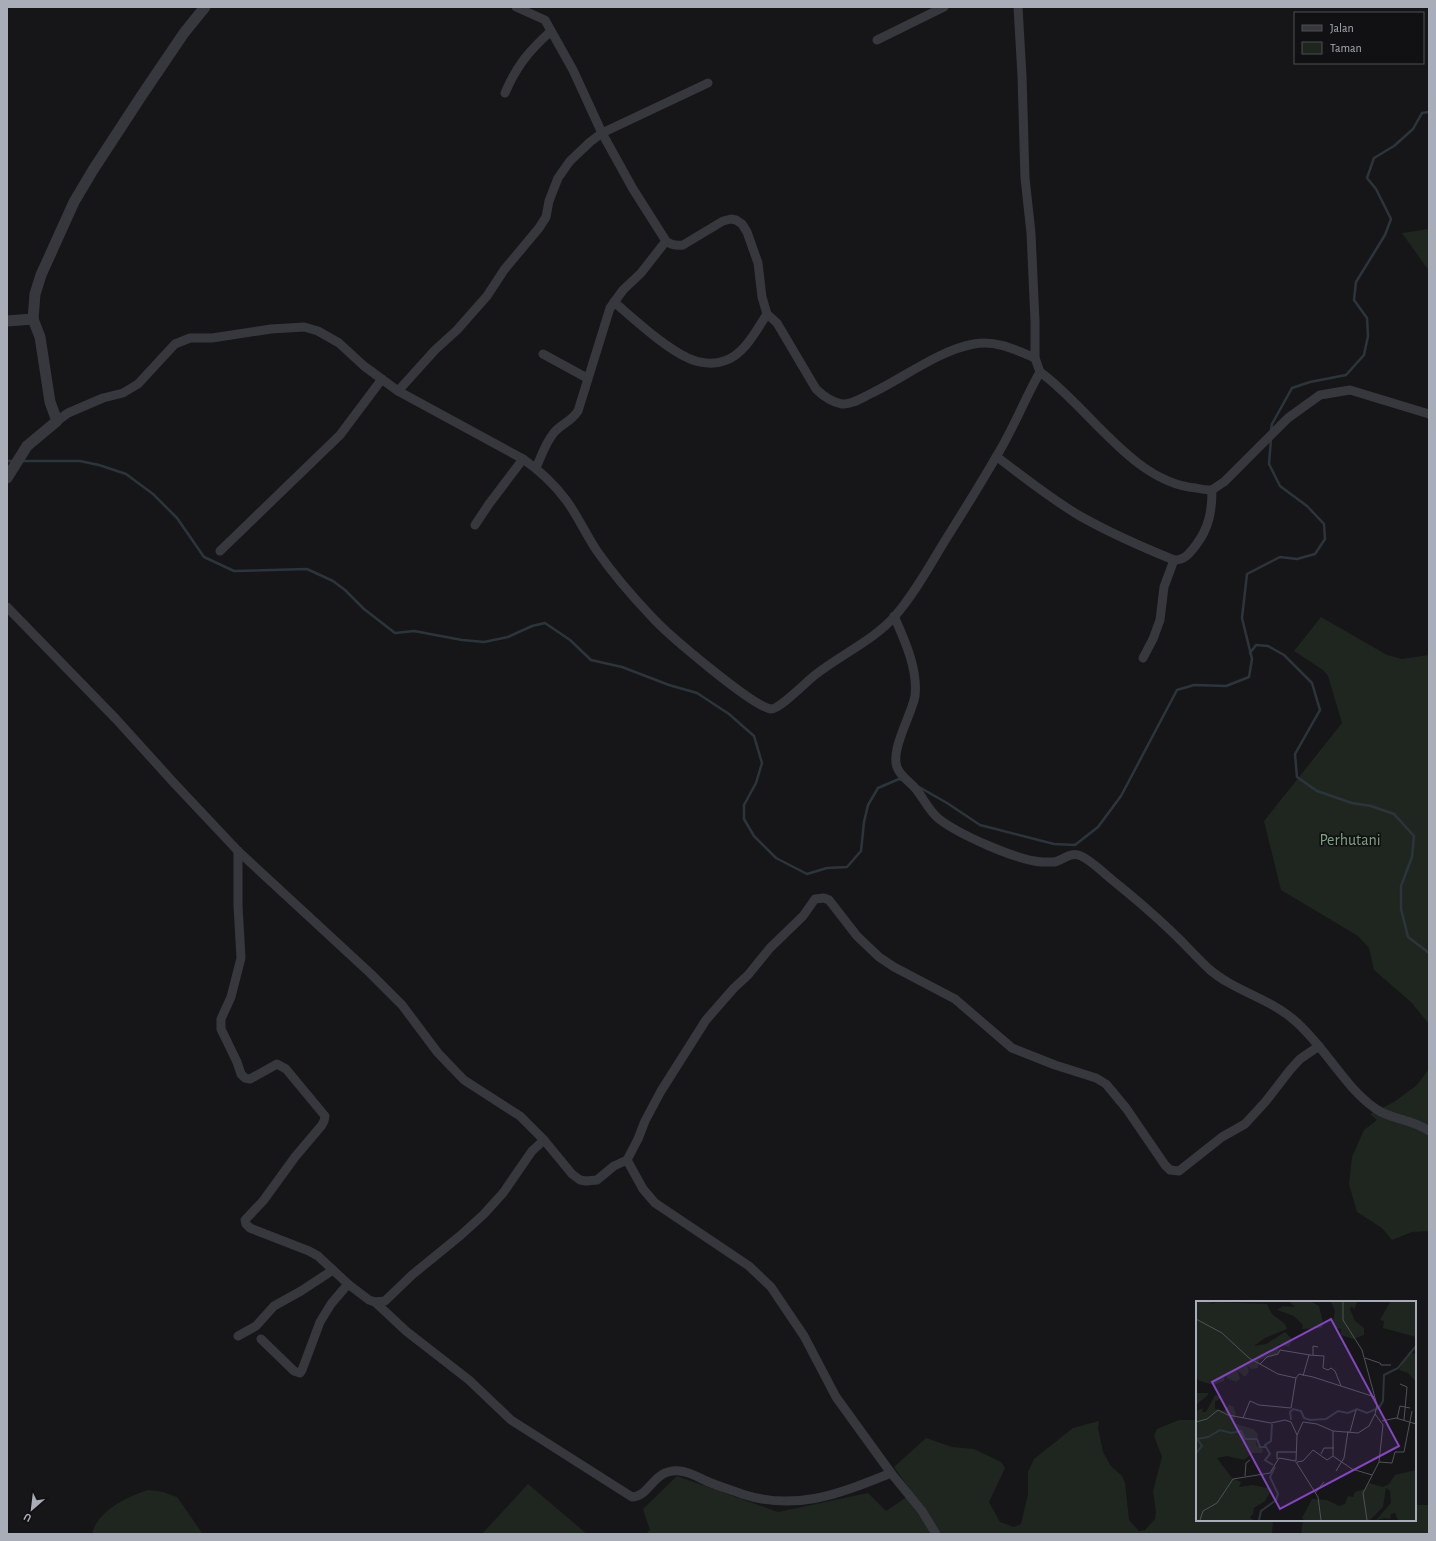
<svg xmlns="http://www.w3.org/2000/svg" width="1436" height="1541" viewBox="0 0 1436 1541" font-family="'Alegreya Sans',sans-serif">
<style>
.green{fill:#1e261f}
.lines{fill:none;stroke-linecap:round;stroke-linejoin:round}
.stream{stroke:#2c353c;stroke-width:2.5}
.minor{stroke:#37383d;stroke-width:9}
.tertiary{stroke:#37383d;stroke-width:11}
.labels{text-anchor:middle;stroke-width:3.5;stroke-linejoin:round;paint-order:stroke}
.park-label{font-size:16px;fill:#7fa381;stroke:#111113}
.inset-river{fill:none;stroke:#2c353c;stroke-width:2}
.inset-road{fill:none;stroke:#505258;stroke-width:1}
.view{fill:#8446be;fill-opacity:0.15;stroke:#8446be;stroke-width:2}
.inset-edge{fill:none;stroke:#a8adb8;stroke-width:2}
</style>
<rect width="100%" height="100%" fill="#161618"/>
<!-- green -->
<g class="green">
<polygon points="1429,229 1429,269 1427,268 1402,233"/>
<polygon points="1321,617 1387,655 1402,659 1429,655 1429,1024 1411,1002 1374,970 1369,948 1358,936 1281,890 1264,821 1342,723 1328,676 1323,670 1294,651"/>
<polygon points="1429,1069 1429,1231 1412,1232 1392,1240 1382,1228 1357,1212 1349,1184 1352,1157 1364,1130 1377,1120 1370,1114 1394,1102 1417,1085"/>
<polygon points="1179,1420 1197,1420 1197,1520 1273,1520 1272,1534 646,1534 650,1530 643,1509 677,1476 778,1512 868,1493 886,1511 905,1498 911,1491 894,1467 926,1438 952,1447 974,1449 1001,1462 1005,1468 989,1502 1000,1522 1014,1527 1021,1524 1028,1494 1028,1472 1034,1459 1073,1428 1099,1421 1098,1428 1103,1452 1111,1466 1122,1476 1125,1483 1129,1520 1139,1531 1145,1530 1155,1519 1156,1512 1153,1491 1162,1457 1154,1436 1157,1429"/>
<polygon points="528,1484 587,1534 482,1534"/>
<path d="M 148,1490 L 163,1492 L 177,1497 L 202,1533 L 205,1534 L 92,1534 C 98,1510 127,1497 148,1490 Z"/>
<polygon points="1415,1505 1429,1505 1429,1534 1301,1534 1303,1520 1415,1520"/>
</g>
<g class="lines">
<!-- stream -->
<g class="stream">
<polyline points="1271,430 1272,424 1292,388 1310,382 1346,375 1364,355 1368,336 1367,318 1354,300 1356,282 1385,235 1391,219 1376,189 1367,178 1374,158 1394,146 1413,129 1422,113 1429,112"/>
<polyline points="7,461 13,461"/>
<polyline points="22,461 80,461 99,465 126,474 153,494 177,518 204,557 234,571 307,569 333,581 345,590 364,609 395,633 414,631 462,640 484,642 508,637 532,626 545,623 570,640 591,660 622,667 669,685 697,693 729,714 754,736 762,763 756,783 744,805 744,819 754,836 776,858 807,874 827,868 847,867 861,851 864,822 868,805 878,788 899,779 901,780"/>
<polyline points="1250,653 1256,645 1268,646 1284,655 1312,683 1320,710 1295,754 1297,777 1317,791 1352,803 1371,806 1394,814 1414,836 1412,857 1401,886 1401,909 1408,937 1429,953"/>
<polyline points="919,787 947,803 980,825 1054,844 1075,845 1098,827 1121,796 1177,690 1194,685 1226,686 1249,677 1252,659 1242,618 1247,574 1280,557 1297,559 1315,554 1325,539 1324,524 1307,506 1280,486 1269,464 1271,439"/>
</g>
<!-- minor -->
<g class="minor">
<path d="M 516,7 L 545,20 L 573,70 L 602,133 L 633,189 L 666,241 C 671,245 676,246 683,245 L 723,221 L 731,219 L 736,220 L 742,224 L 747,232 L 758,263 L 762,297 L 767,314 L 777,323 L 816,389 C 823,396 831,402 842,404 C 851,405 862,398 870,394 C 902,379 939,350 974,344 C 996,340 1016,350 1035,358"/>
<polyline points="1018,7 1022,76 1025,178 1031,233 1035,321 1035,358 1040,372"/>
<polyline points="877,40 944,7"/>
<path d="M 505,93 C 517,65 529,51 551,31"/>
<path d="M 614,302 C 634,319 664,347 688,358 C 698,363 713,365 724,361 C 744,355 756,331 767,314"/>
<polyline points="543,354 587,378"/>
<polyline points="398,391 435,350 457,330 487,296 504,270 539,228 546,217 549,201 558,178 570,161 590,142 602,133 708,83"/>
<path d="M 57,421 L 68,413 L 103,398 L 123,393 L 138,384 L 175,344 L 190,338 L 212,338 L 271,329 L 304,327 L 318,331 L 339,343 L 364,366 L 398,391 L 523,459 C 539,470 554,484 566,500 C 578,516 586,535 597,551 C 613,574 632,596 651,616 C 666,633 753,707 771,709 C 780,709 806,682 815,675 C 840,655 874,640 895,616 C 915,593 930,565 946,539 C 963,512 980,485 996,457 C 1013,430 1024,400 1040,372 C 1088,406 1133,483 1196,488 C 1200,489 1206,490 1211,490 C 1215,489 1220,484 1224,482 L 1288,418 L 1320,395 L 1350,390 L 1429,414"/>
<path d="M 997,457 C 1024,477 1051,499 1080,516 C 1110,533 1142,547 1174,560 C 1185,560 1190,553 1196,545 C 1209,528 1212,511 1212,490"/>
<path d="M 536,468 C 541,457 545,444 553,434 C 560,424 570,423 578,411 L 610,308 L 623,290 L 641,273 L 666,241"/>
<polyline points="475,525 489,504 523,459"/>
<polyline points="220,551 340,435 382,379"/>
<polyline points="7,607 116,719 174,783 238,851 370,973 402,1005 438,1053 464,1080 520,1116 544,1140 572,1174 580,1180 586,1181 597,1180 614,1166 627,1160 643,1189 655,1203 749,1266 771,1287 804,1336 836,1397 891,1473 922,1511 936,1534"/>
<path d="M 894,616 C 905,641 918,669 915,696 C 912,715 887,754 899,771 C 903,778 911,783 916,789 C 924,799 929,811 939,819 C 960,835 1016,860 1042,862 C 1045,862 1051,862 1054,862 C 1064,860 1070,851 1081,856 C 1092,861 1101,871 1111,879 C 1131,895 1151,912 1171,931 C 1184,943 1196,957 1209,969 C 1234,991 1269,998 1294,1020 C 1325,1046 1343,1086 1376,1109 C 1392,1120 1413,1119 1429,1131"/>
<polyline points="1143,658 1153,639 1160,620 1164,587 1174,560"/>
<polyline points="238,851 238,906 241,958 231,997 221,1019 221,1029 237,1062 241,1074 245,1078 250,1079 277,1064 286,1069 325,1116 324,1121 322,1125 295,1157 263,1201 245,1220 246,1224 250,1228 309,1251 318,1256 348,1284 369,1300 375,1302 385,1301 412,1275 461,1235 484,1214 503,1193 532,1151 544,1140"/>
<polyline points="627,1160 638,1139 645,1121 661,1091 706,1020 734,988 748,975 770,948 803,916 815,899 824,898 829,900 857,936 879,957 894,967 955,999 1012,1048 1055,1065 1096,1078 1106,1084 1126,1108 1165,1165 1170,1170 1179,1171 1222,1137 1245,1124 1266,1101 1290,1070 1300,1059 1319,1046"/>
<path d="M 375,1302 L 406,1331 L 469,1380 L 511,1420 L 632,1497 C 650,1497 653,1468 680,1471 C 691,1472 701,1479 711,1483 C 721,1487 732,1490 742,1494 C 797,1512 841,1493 891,1473"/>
<polyline points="238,1336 256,1326 274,1306 301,1291 333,1270"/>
<polyline points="261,1339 294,1371 300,1373 302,1370 320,1322 331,1304 348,1284"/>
</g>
<!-- tertiary -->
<g class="tertiary">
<polyline points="7,321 33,319"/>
<polyline points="7,478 27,446 57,421 50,402 40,337 33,319 35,294 41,275 74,202 93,170 142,95 184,33 205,7"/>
</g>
</g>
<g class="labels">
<!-- park labels -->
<g class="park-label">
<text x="1350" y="845">Perhutani</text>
</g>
</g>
<!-- overview -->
<g transform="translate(1196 1301)">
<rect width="220" height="220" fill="#161618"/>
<path d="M 0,1 L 17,1 L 13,4 L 20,1 L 71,3 L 76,13 L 89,23 L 91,28 L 69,37 L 58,45 L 70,43 L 89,31 L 96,38 L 93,46 L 83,43 L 82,53 L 63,59 L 62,67 L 55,68 L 51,64 L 53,70 L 49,76 L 41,69 L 44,78 L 40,81 L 31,77 L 29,73 L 28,80 L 18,84 L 4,80 L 0,77 ZM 94,1 L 116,1 L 123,5 L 127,22 L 126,27 L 106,28 L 107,24 L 98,15 L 81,9 L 87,5 L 99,6 ZM 135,1 L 161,1 L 158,9 L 156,5 L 154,8 L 159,20 L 168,27 L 168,34 L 157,38 L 145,34 L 145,28 L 140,27 L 137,21 L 139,10 ZM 194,1 L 220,1 L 220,36 L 187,27 L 188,20 L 184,19 ZM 213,51 L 220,53 L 220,81 L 212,72 L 203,69 ZM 0,92 L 12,92 L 12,94 L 0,104 ZM 19,94 L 25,95 L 23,99 L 19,100 L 19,108 L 28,110 L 33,104 L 37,105 L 40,113 L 37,122 L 57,128 L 62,133 L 60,144 L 67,148 L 66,152 L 57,152 L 48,159 L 31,155 L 21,157 L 36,177 L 45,181 L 43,186 L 57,184 L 76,188 L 69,200 L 58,207 L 57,213 L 54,216 L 57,219 L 0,219 L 0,110 L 7,107 L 6,111 L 10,111 ZM 220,169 L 220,219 L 202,219 L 199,212 L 195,213 L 194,218 L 189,217 L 180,219 L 195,202 L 194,190 L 190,187 L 187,206 L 174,219 L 108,219 L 106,217 L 116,198 L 131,199 L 143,205 L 149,203 L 152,195 L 157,196 L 159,191 L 169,188 L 173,182 L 187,186 L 193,183 L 199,174 Z" fill="#1e261f"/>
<path class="inset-river" d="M 95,119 L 94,111 L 97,108 L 105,110 L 108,117 L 114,119 L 130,118 L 142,110 L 152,112 L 161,108 L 171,112 L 183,107 L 187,100 L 188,74 L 202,67 L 220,45M 76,123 L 75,140 L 69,144 L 74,153 L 69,159 L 77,164M 0,152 L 6,145 L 1,138 L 12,136 L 24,129 L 35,132 L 45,130 L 49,138 L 61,138 L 64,146 L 70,146M 63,219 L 65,210 L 80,199 L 82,193 L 74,176 L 79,166"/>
<path class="inset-road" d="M 147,1 L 147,19 L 166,49 L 181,104 L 179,113 L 187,124 L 183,161 L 167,192 L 171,219M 0,18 L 26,32 L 53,57 L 82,73 L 100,77 L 103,73 L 117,76 L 179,96M 117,54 L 117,45 L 122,46M 169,57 L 184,62 L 185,64 L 195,64M 64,63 L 71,56 L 82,53 L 84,49 L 114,54M 107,75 L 113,54 L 128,55 L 127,67 L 132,69 L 135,67 L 139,70 L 145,85M 204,83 L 211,86 L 208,119M 47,117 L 54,100 L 63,104 L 95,107 L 100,77M 201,118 L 204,105 L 214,107M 186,120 L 200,117 L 220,123M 0,121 L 11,118 L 22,109 L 32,114 L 75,122 L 89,119 L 95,121 L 101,134M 154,131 L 160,109M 125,153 L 128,147 L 138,147M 137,155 L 137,130M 81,158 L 81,151 L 100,151M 100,161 L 122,196 L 125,219M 101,161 L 107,160 L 117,149 L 131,159 L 137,155 L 156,168 L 176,174M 183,161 L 196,162 L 199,151 L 208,151 L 216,110M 140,170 L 148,157 L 152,130M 49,175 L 50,162 L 54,159M 119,192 L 128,181M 4,219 L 7,210 L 21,202 L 37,178 L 74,172 L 83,157 L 100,160 L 101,134 L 107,121 L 121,123 L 137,130 L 162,132 L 173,125 L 179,113"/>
<path class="view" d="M 135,18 L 203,145 L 84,208 L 16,81 Z"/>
<rect width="220" height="220" class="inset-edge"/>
</g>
<!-- border -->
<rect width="1436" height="1541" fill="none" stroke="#a8adb8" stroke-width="16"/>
<!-- legend -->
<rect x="1294" y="12" width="130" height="52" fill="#111113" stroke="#4d4f55"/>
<rect x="1302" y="25" width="20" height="6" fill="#37383d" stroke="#4d4f55"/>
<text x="1330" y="32" font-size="12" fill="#a8adb8">Jalan</text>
<rect x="1302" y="42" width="20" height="12" fill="#1e261f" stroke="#4d4f55"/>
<text x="1330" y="52" font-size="12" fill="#a8adb8">Taman</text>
<!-- north arrow -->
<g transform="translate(32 1509) rotate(208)" stroke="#111113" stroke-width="3" paint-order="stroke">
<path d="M0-3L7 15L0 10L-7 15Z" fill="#a8adb8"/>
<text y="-6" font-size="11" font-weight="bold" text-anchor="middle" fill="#a8adb8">U</text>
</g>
</svg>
